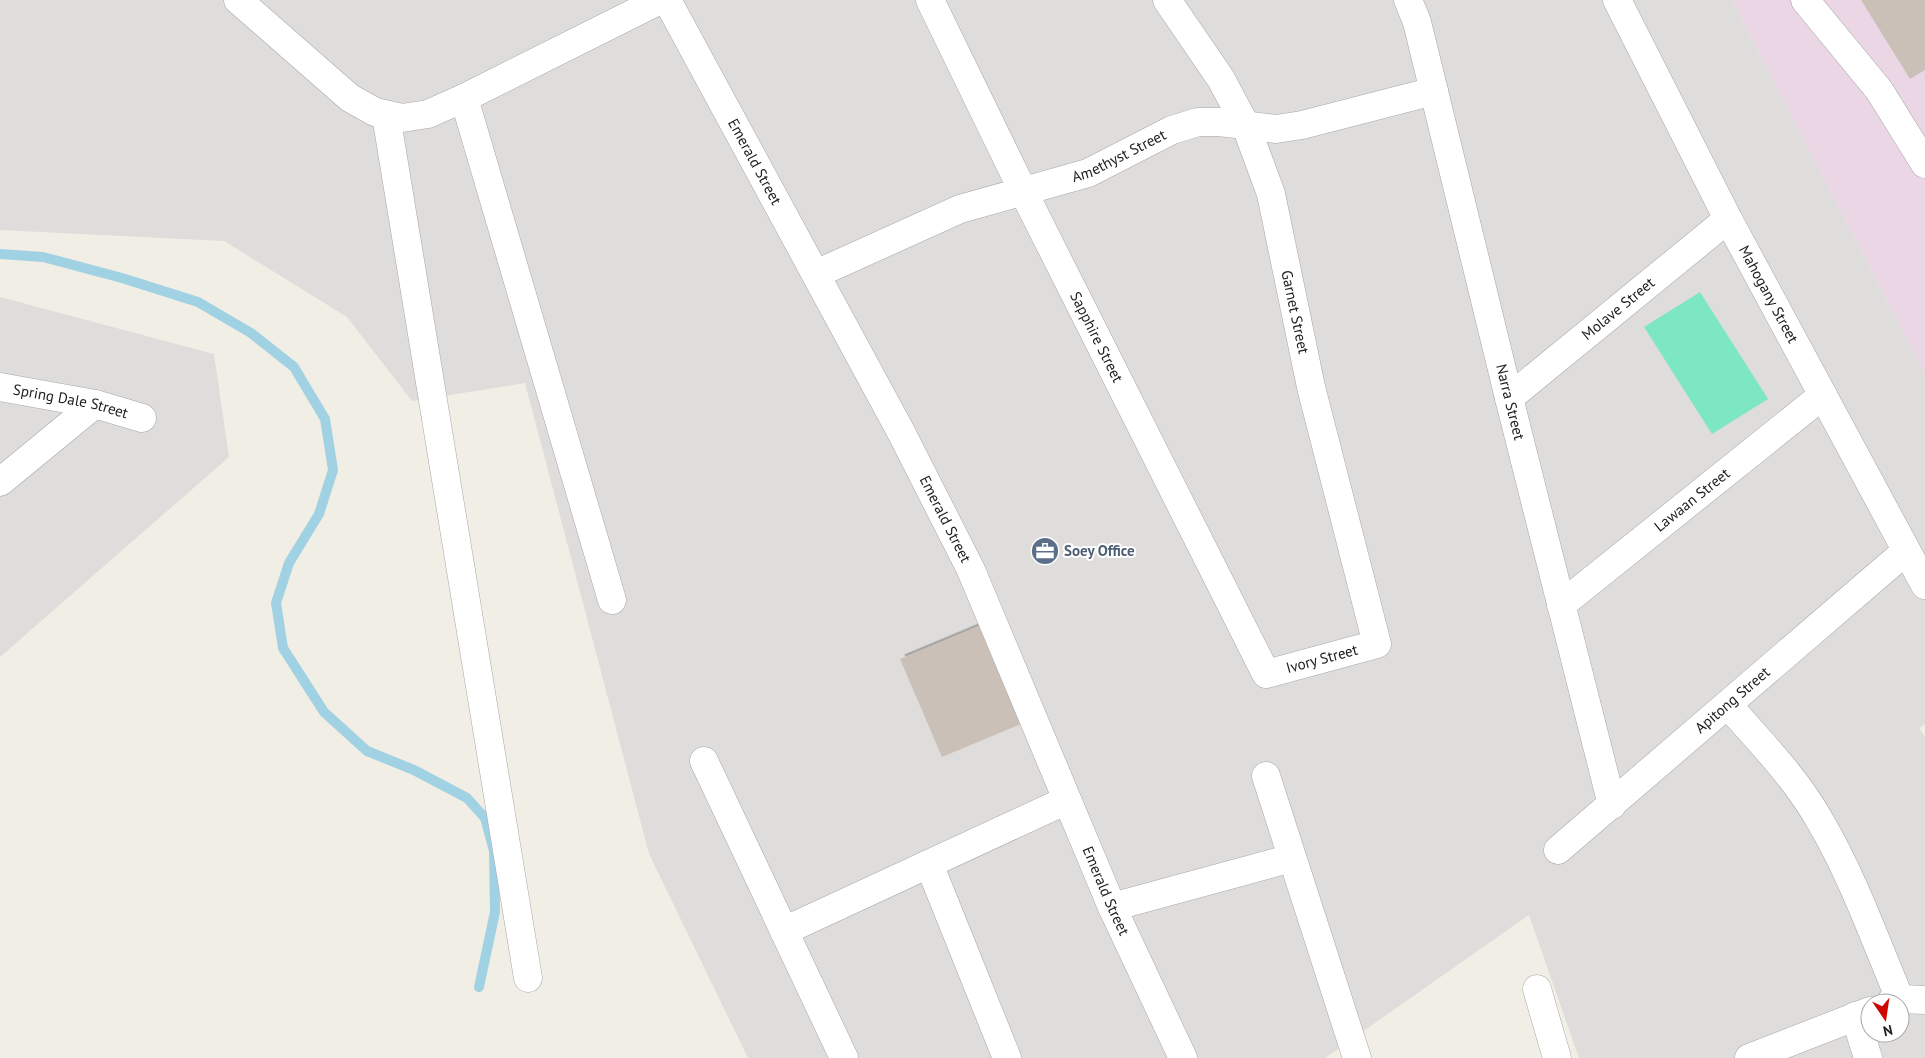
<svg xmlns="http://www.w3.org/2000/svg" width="1925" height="1058" viewBox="0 0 1925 1058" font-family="'PT Sans',sans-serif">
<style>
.residential{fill:#dedddc;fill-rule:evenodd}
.industrial{fill:#ebd6e6}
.pitch{fill:#7ce7c2}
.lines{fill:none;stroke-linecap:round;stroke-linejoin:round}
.stream{stroke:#a1d2e3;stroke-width:10}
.building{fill:#cac0b8;filter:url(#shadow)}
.minor-casing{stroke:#a7a7a7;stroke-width:29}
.minor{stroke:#fff;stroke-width:28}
.labels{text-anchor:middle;stroke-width:4;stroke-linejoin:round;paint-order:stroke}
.street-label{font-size:15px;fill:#202020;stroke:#fff}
.service-label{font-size:15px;font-weight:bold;fill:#4e5e75;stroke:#fff;text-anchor:start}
</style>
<defs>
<filter id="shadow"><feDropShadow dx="4.5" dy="-4.5" stdDeviation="0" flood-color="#0004"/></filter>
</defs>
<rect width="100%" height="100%" fill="#f1eee5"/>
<!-- residential -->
<g class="residential">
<path d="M 0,0 L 1732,0 L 1925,374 L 1925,724 L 1919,728 L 1925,737 L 1925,1058 L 1579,1058 L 1529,915 L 1325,1058 L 748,1058 L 649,854 L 525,383 L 412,401 L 347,317 L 224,241 L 0,230 ZM 1870,1003 L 1900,1003 L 1900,1033 L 1870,1033 Z"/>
<polygon points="0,297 214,354 229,457 0,657"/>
</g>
<!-- industrial -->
<polygon class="industrial" points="1732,0 1925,0 1925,374"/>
<!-- pitch -->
<polygon class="pitch" points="1700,292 1768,399 1712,434 1644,327"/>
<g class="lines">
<!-- stream -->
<polyline class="stream" points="0,254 43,257 122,278 198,302 251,333 294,367 325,419 333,470 319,514 289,563 276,603 283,648 324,712 367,751 414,770 467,798 485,818 494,851 495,912 479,987"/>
</g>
<!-- building -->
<g class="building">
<polygon points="1861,0 1925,0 1925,70 1910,79"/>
<polygon points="979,626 1021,724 942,757 900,659"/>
</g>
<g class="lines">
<defs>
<g id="minor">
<polyline points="238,0 350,98 375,112 402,118 428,114 464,98 660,0"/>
<path id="s1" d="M 667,0 L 901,432 L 971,570 L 1112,907 L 1183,1058"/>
<path id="s2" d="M 930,0 L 1023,191 L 1266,674 L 1377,644 L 1311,387 L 1271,194 L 1246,126 L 1221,79 L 1167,0"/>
<path id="s3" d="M 1408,0 L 1417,22 L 1509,398 L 1612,805"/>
<path id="s4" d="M 1617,0 L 1728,219 L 1925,585"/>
<polyline points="1805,0 1879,90 1925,164"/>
<polyline points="464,98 612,600"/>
<polyline points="386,115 528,978"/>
<path id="s5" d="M 816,274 L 960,209 L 1088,173 L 1172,130 L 1198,122 L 1219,122 L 1276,129 L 1302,125 L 1434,91"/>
<path id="s6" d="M 0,387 L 95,404 L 142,418"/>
<path id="s7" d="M 1509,398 L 1728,219"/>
<polyline points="0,482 95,404"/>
<path id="s8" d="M 1561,605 L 1823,395"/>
<path d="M 1728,705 C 1760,742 1796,778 1820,821 C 1853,877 1875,940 1900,999"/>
<polyline points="704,761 844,1058"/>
<polyline points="1266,776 1357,1058"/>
<path id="s9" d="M 1558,850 L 1906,551"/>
<polyline points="929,864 1007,1058"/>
<polyline points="1112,907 1292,858"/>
<polyline points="784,931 1067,800"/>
<polyline points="1537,989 1557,1058"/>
<polyline points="1890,1003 1900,999 1925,1000"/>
<polyline points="1855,1016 1868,1058"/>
<polyline points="1749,1058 1870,1011"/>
</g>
</defs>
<!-- minor casing -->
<use href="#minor" class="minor-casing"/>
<!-- minor -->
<use href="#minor" class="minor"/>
</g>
<!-- icons -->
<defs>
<symbol id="office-disc" viewBox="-11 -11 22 22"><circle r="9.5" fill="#5c6f8a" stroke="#fff"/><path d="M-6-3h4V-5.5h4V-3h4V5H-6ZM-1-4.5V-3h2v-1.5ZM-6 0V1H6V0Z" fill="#fff"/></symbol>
</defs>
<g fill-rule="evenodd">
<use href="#office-disc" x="1029" y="535" width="32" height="32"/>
</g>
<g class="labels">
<!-- street labels -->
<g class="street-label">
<text dy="5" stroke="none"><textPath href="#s5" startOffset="326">Amethyst Street</textPath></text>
<text dy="5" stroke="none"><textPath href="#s1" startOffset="184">Emerald Street</textPath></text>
<text dy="5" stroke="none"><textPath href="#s4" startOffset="331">Mahogany Street</textPath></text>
<text dy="5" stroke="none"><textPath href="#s7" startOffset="141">Molave Street</textPath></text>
<text transform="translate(1295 312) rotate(78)" y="5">Garnet Street</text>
<text dy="5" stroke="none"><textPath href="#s2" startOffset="376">Sapphire Street</textPath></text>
<text dy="5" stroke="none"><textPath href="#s6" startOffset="72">Spring Dale Street</textPath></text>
<text dy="5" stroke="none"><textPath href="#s3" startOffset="415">Narra Street</textPath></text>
<text dy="5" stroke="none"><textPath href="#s8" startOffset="168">Lawaan Street</textPath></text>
<text dy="5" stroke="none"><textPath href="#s1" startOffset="589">Emerald Street</textPath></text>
<text dy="5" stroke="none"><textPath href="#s2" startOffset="811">Ivory Street</textPath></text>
<text dy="5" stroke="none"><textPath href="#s9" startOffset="230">Apitong Street</textPath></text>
<text dy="5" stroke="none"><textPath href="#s1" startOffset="994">Emerald Street</textPath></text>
</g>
<!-- service labels -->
<g class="service-label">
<text x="1064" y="556">Soey Office</text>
</g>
</g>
<!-- north arrow -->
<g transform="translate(1885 1018) rotate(167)"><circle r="24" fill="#ffffff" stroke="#a6a6a6"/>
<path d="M0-4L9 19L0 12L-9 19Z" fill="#cf0700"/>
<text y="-8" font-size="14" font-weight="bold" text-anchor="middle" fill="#202020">N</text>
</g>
</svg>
